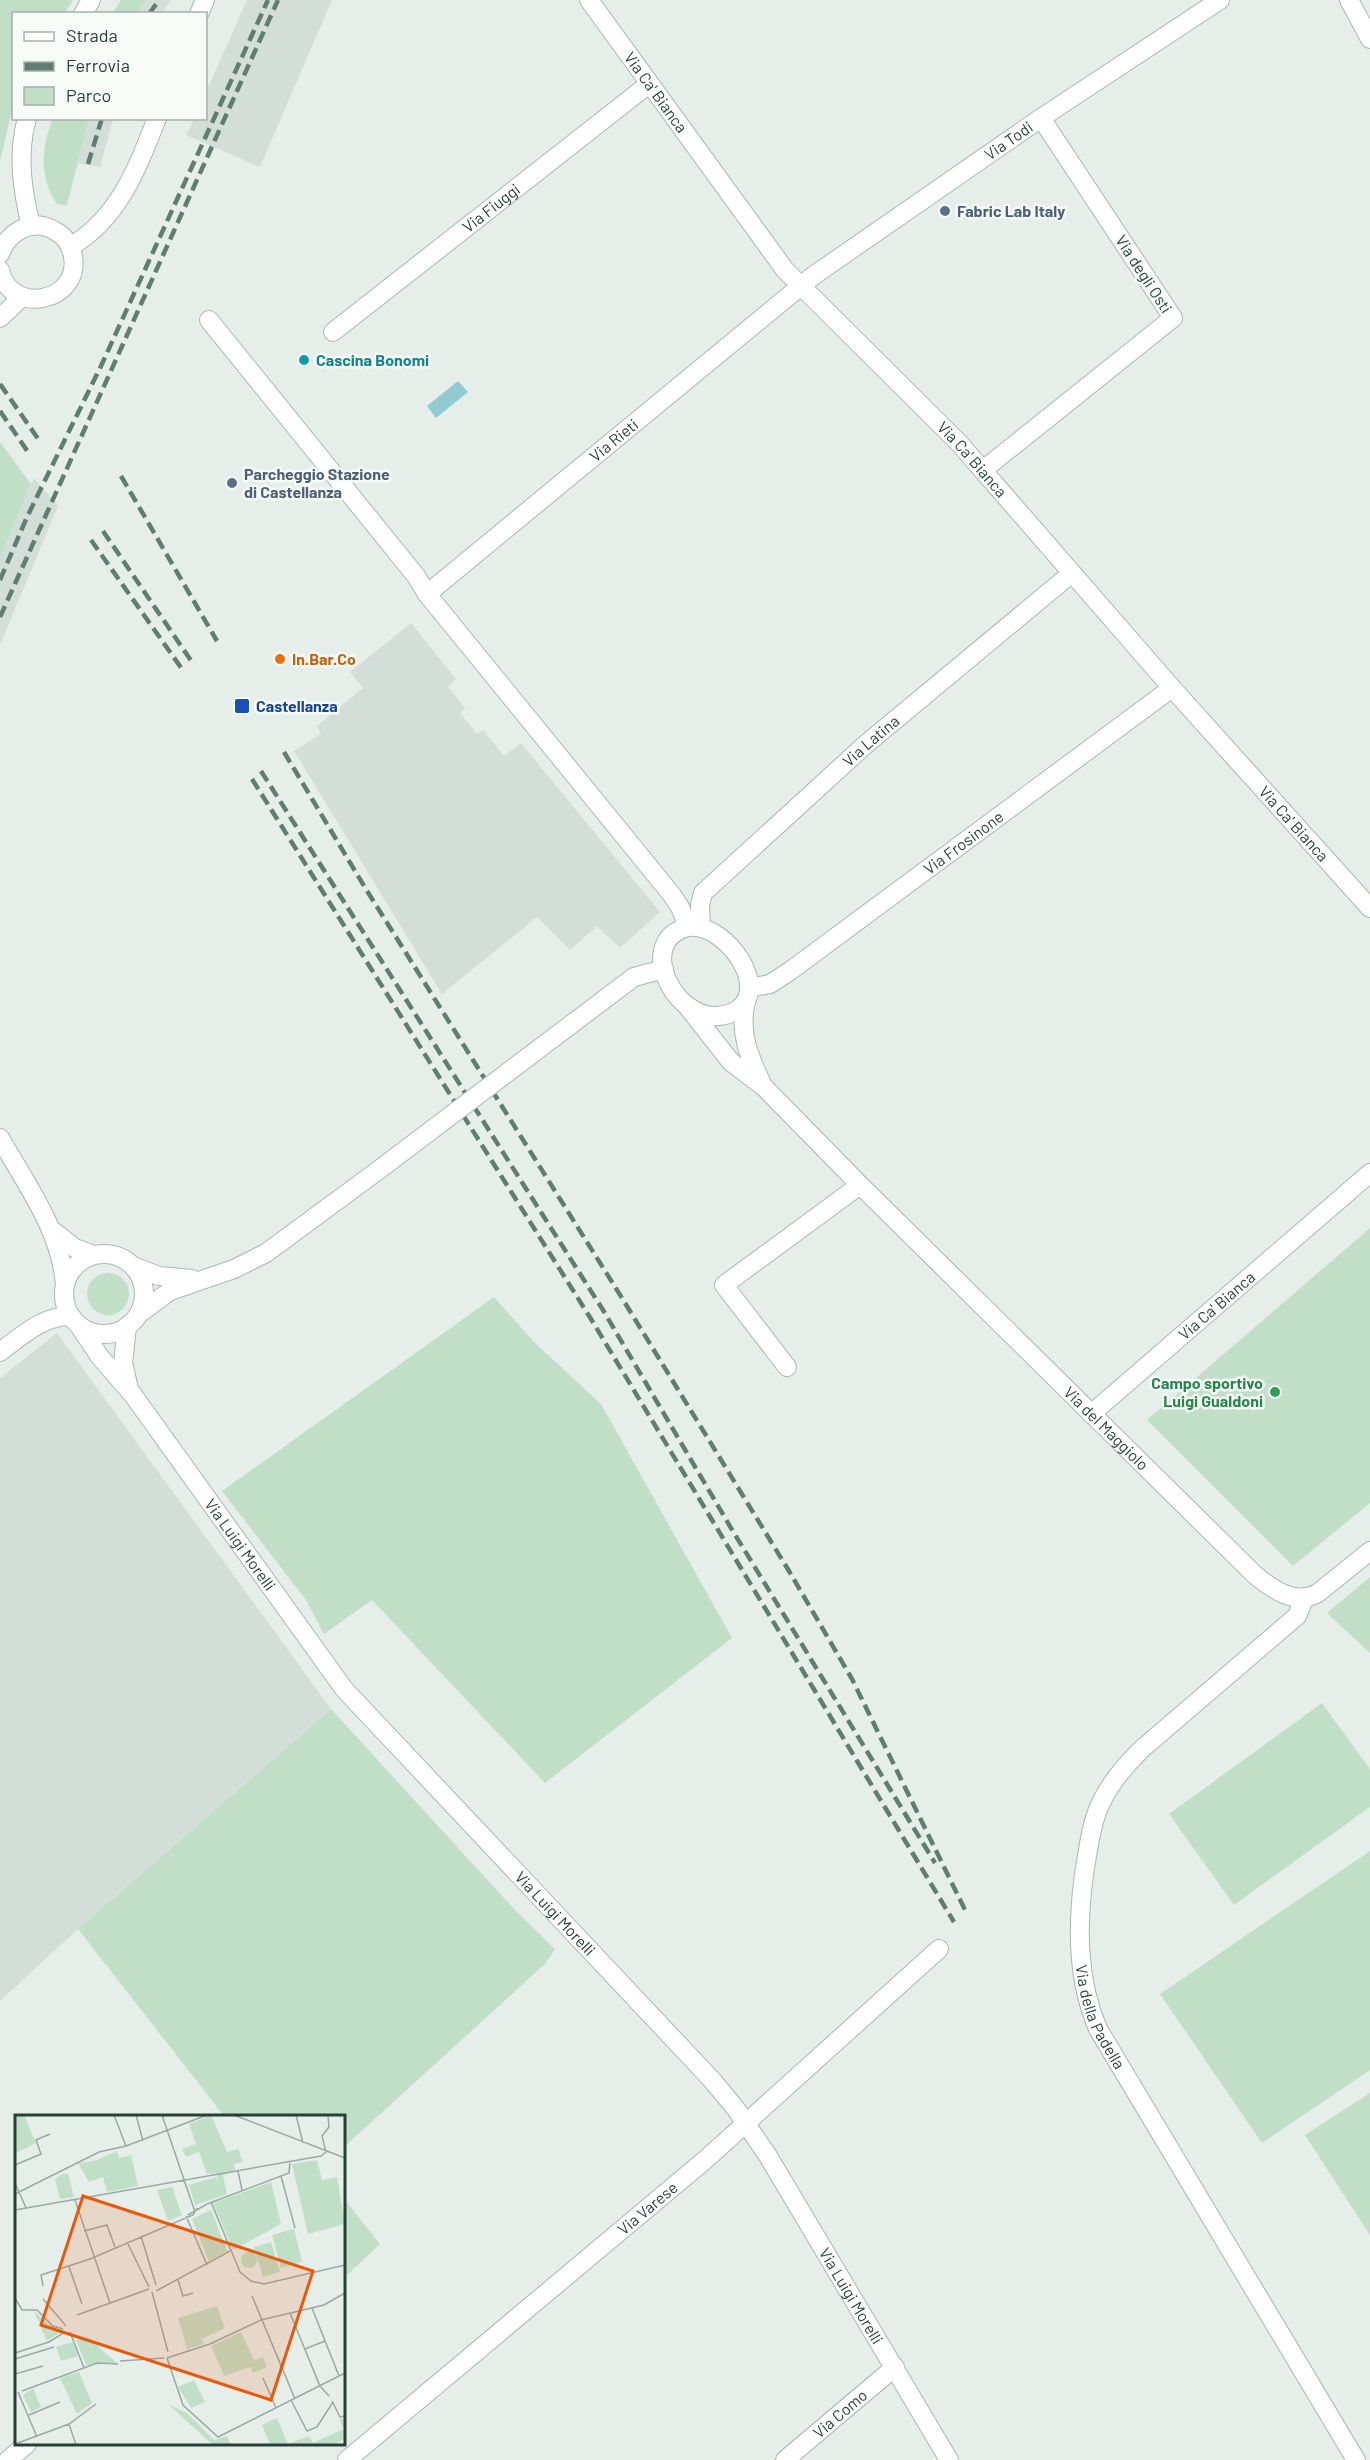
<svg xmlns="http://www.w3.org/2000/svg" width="1370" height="2460" viewBox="0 0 1370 2460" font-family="Barlow,sans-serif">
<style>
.built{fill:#d4ded9}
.green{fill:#c0dfc6}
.water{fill:#90cbd1}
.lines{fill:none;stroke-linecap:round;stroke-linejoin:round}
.minor-casing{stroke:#a8b7b1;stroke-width:20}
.tertiary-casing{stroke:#a8b7b1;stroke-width:20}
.minor{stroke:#fff;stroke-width:18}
.tertiary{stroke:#fff;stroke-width:18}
.rail{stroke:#607c73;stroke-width:4.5;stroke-dasharray:12 6;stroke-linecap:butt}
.minor-bridge-casing{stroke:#a8b7b1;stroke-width:20;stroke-linecap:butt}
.minor-bridge{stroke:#fff;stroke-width:18}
.service-dot{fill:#5c6f8a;stroke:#f7fbf8;stroke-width:2}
.culture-dot{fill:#0f9aa8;stroke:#f7fbf8;stroke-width:2}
.food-dot{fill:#e8710a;stroke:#f7fbf8;stroke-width:2}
.transit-dot{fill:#1a4fb4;stroke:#f7fbf8;stroke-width:2}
.leisure-dot{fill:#2e9e5b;stroke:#f7fbf8;stroke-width:2}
.labels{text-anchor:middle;stroke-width:5;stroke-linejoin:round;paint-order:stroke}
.street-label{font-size:16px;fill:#254138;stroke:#f7fbf8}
.service-label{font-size:16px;font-weight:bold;fill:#4e5e75;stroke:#f7fbf8;text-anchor:start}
.culture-label{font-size:16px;font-weight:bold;fill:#0d838f;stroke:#f7fbf8;text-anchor:start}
.food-label{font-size:16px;font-weight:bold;fill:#c56008;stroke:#f7fbf8;text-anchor:start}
.transit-label{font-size:16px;font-weight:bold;fill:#164399;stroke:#f7fbf8;text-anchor:start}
.leisure-label{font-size:16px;font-weight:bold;fill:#27864d;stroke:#f7fbf8;text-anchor:end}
.inset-road{fill:none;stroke:#99a9a3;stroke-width:1.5}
.view{fill:#e8590c;fill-opacity:0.15;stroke:#e8590c;stroke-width:3}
.inset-edge{fill:none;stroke:#254138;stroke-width:3}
</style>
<rect width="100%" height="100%" fill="#e6eeea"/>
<!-- built -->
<g class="built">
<polygon points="146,0 171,0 162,13 137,14"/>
<polygon points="247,0 332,0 260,167 186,135 194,119 206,118 206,92"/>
<polygon points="89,119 113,119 100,167 78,163"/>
<polygon points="34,478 58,506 0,645 0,558"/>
<polygon points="411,623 456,679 448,687 465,708 460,713 477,734 483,730 504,756 521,743 660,912 620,948 597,926 570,950 537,917 442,994 294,751 321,734 317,726 363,688 350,672"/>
<polygon points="57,1333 331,1709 78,1929 0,2001 0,1378"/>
</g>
<!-- green -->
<g class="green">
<polygon points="0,0 73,0 65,13 14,14 13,106 0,161"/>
<polygon points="121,0 146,0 137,13 113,13"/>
<path d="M 53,119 L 89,119 L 67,205 L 57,204 C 39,178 41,146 53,119 Z"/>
<polygon points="0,442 31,484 0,558"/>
<polygon points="1370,1228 1370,1503 1293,1566 1147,1420"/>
<circle cx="108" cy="1294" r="21"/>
<polygon points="494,1297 535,1343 601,1404 732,1638 545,1783 372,1600 324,1634 306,1600 222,1491"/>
<polygon points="1370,1577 1370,1653 1327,1613"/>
<polygon points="1322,1703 1370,1769 1370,1807 1234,1905 1169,1814"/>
<polygon points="331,1709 516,1911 555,1949 546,1963 344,2147 344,2116 224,2116 78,1929"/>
<polygon points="1370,1851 1370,2070 1262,2143 1160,1994"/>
<polygon points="1370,2093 1370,2235 1305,2135"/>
<polygon points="344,2199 380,2244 344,2278"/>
</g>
<!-- water -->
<polygon class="water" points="458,381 468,392 436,418 427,406"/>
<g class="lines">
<defs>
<g id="minor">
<path id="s1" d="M 589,0 L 785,270 L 959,443 L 1172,688 L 1370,908"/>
<polyline points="83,14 91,0"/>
<polyline points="199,14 205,0"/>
<path d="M 27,118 C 17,154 22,190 31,226"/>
<path d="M 70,247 C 119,218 137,169 157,118"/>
<path d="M 0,254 C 8,232 32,217 55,231 C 65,236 71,246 73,256 C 81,303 10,316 0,270"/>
<polyline points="0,318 22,297"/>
<polyline points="209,320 416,576 427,594 672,895 680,907 688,927"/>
<path id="s2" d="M 333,332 L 649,84"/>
<polyline points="983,470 1173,318 1041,118"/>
<path id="s3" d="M 427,594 L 813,276 L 1041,118 L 1220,0"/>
<path d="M 688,927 C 726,921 777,995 731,1013 C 679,1034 631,941 688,927 Z"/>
<path id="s4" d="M 701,927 L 700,905 L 703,893 L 865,745 L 1072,573"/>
<path id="s5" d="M 749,988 L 770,984 L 790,971 L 1172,688"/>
<path d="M 746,1002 C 738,1033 750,1058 763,1086"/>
<path id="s6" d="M 687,1006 L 731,1062 L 764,1087 L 860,1185 L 1255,1575 C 1272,1589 1295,1606 1318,1593 L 1370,1551"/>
<polyline points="569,1026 634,977 664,969"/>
<path d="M 0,1138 C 26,1184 61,1231 65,1285"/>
<polyline points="52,1230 75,1248 93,1255"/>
<circle cx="104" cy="1294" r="40"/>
<polyline points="133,1266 159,1276 192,1279"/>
<polyline points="139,1314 170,1291 234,1269 266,1253 380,1169"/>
<path id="s7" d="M 78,1324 L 100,1357 L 133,1395 L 344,1689 L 712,2080 L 736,2109 L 768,2156 L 949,2460"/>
<polyline points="127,1326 123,1363 129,1389"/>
<path d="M 0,1352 C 20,1337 44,1315 71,1316"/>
<polyline points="787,1367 724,1285 860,1185"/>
<path id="s8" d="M 1091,1414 L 1370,1173"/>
<path id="s9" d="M 1305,1597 L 1297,1616 L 1143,1748 C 1125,1765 1109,1784 1099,1807 C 1090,1828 1088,1852 1084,1874 C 1077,1927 1077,1980 1098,2029 L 1356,2460"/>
<polyline points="8,2460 27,2444"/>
<path id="s10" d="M 347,2460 L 705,2160 L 939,1949"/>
<path id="s11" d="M 785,2460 L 895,2367"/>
</g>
<polyline id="tertiary" points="1349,0 1370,39"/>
</defs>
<!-- minor casing -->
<use href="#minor" class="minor-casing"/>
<!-- tertiary casing -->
<use href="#tertiary" class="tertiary-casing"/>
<!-- minor -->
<use href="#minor" class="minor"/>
<!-- tertiary -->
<use href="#tertiary" class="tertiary"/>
<!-- rail -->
<g class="rail">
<polyline points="149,14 159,0"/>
<polyline points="88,164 102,118"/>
<polyline points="0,384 41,443"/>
<polyline points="0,411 28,452"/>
<polyline points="121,476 217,641"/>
<polyline points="103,531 192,662"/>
<polyline points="91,540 182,669"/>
<polyline points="0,580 27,517 101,366 268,0"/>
<polyline points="0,617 278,0"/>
<polyline points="284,752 364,886 622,1298 789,1571 852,1679 967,1914"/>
<polyline points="261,771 603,1310 731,1528 935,1863"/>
<polyline points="252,779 591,1319 954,1922"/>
</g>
<defs>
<polyline id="minor-bridge" points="380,1169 569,1026"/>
</defs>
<!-- minor-bridge casing -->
<use href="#minor-bridge" class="minor-bridge-casing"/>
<!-- minor-bridge -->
<use href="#minor-bridge" class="minor-bridge"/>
</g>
<!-- markers -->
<g class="service-dot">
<circle cx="945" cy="211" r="6"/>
<circle cx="232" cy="483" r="6"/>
</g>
<circle class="culture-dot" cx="304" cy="360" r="6"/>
<circle class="food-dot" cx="280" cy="659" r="6"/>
<rect class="transit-dot" x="234" y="698" width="16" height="16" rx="3"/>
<circle class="leisure-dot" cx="1275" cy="1392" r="6"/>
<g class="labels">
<!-- street labels -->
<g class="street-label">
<text dy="6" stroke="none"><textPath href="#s1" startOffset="114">Via Ca' Bianca</textPath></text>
<text dy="6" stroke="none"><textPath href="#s3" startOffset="738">Via Todi</textPath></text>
<text dy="6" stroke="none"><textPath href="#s2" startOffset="201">Via Fiuggi</textPath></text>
<text transform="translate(1144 274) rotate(57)" y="6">Via degli Osti</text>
<text dy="6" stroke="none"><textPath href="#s3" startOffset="242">Via Rieti</textPath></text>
<text dy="6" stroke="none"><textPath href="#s1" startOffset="600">Via Ca' Bianca</textPath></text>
<text dy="6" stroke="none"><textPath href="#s4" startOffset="261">Via Latina</textPath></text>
<text dy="6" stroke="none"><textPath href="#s1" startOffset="1086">Via Ca' Bianca</textPath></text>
<text dy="6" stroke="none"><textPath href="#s5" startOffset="261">Via Frosinone</textPath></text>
<text dy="6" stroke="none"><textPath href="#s8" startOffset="166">Via Ca' Bianca</textPath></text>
<text dy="6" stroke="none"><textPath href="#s6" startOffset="596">Via del Maggiolo</textPath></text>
<text dy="6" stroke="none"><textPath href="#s7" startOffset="274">Via Luigi Morelli</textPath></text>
<text dy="6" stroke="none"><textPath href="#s7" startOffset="760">Via Luigi Morelli</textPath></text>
<text dy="6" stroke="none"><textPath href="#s9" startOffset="513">Via della Padella</textPath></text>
<text dy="6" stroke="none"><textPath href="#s10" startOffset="392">Via Varese</textPath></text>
<text dy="6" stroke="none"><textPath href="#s7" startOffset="1246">Via Luigi Morelli</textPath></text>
<text dy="6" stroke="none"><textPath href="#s11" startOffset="72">Via Como</textPath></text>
</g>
<!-- service labels -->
<g class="service-label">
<text x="957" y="217">Fabric Lab Italy</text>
<text x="244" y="480">Parcheggio Stazione<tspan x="244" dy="18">di Castellanza</tspan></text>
</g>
<!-- culture labels -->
<g class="culture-label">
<text x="316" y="366">Cascina Bonomi</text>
</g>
<!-- food labels -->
<g class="food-label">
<text x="292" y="665">In.Bar.Co</text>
</g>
<!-- transit labels -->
<g class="transit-label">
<text x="256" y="712">Castellanza</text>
</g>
<!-- leisure labels -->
<g class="leisure-label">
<text x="1263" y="1389">Campo sportivo<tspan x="1263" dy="18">Luigi Gualdoni</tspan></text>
</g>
</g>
<!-- overview -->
<g transform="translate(15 2115)">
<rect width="330" height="330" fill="#e6eeea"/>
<path d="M 0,0 L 9,0 L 21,28 L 1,38 ZM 196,0 L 212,37 L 223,34 L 228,47 L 219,49 L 220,57 L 208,60 L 212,79 L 180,90 L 174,70 L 201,62 L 204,70 L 201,58 L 192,59 L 184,37 L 171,42 L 167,34 L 181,29 L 174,9 ZM 102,36 L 104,43 L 116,40 L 123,71 L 92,77 L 88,62 L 74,67 L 63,48 L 79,46 ZM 302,45 L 307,65 L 322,62 L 330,109 L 293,119 L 277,49 ZM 47,59 L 53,59 L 59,82 L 45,84 L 40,64 ZM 256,67 L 266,109 L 218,135 L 198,88 ZM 157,72 L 167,100 L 153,106 L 142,75 ZM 196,95 L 212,136 L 194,146 L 177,104 ZM 279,114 L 287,147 L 266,153 L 257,120 ZM 256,127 L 265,157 L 248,162 L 239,132 ZM226 145a8 8 0 1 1 16 0a8 8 0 1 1-16 0ZM 202,191 L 210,213 L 187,224 L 189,229 L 172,234 L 163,203 ZM 19,196 L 35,210 L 46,217 L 32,226 ZM 226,217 L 239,245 L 248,242 L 252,252 L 238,258 L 235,252 L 209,261 L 196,231 ZM 72,222 L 102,248 L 71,250 L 61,225 ZM 58,227 L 63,241 L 46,246 L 41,232 ZM 64,257 L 77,288 L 62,299 L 45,263 ZM 179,265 L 190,287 L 176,293 L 163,272 ZM 18,273 L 26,292 L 16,297 L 8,280 ZM 153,289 L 172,298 L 199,325 L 212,321 L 216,330 L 198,330 ZM 330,302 L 330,324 L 317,330 L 255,330 L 247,310 L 262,303 L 273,329 L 294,321 L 298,328 L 329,314 L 324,305 Z" fill="#c0dfc6"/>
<path class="inset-road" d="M 99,0 L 111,31M 121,0 L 128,26M 147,0 L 180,97M 219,0 L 330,43M 281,0 L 288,28M 0,50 L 26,39 L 21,25 L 35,19M 223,56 L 227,75M 266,61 L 280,113M 0,68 L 11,93M 0,79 L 84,37 L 111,31 L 192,0M 60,85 L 95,188M 196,87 L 225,157 L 236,166 L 249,169 L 330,150M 0,95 L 306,41 L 311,37 L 307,21 L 314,12 L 313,0M 173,100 L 192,89 L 274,58 L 275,46M 171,101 L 192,150M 69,116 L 92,110 L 100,132M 126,121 L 141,170M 112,127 L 134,172M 54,152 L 67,189M 163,165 L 168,181 L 178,178M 28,171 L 26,160 L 75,144 L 178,100 L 182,93M 141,176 L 215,136M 137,177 L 153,237M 237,181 L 280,284M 0,183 L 7,195 L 22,195 L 38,211 L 48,214M 28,184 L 51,211M 297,193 L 324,261M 275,198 L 305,271 L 314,281M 62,200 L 134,174M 55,217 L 69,253M 290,234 L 310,226M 0,238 L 34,227 L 50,217M 152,243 L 168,290 L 203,322 L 330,258M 152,243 L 195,229 L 246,205 L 309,190 L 330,178M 0,244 L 39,232M 105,246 L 149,243M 0,259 L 28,251M 248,263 L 261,293M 7,276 L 82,248 L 103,249M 3,277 L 22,322M 276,285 L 292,316 L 302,312 L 318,287M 317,286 L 325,302 L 330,301M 14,300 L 45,287M 54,309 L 61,330M 0,329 L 54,309 L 81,289"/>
<path class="view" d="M 68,81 L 298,156 L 256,285 L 26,210 Z"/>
<rect width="330" height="330" class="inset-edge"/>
</g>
<!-- legend -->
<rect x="12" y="12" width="195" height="108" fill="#f7fbf8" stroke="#a3b1ab" stroke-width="1.5"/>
<rect x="24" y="32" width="30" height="9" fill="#ffffff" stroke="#a3b1ab" stroke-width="1.5"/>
<text x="66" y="42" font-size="18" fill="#254138">Strada</text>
<rect x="24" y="62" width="30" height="9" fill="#607c73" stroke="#a3b1ab" stroke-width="1.5"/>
<text x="66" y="72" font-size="18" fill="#254138">Ferrovia</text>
<rect x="24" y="87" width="30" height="18" fill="#c0dfc6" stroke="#a3b1ab" stroke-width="1.5"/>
<text x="66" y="102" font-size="18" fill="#254138">Parco</text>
</svg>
